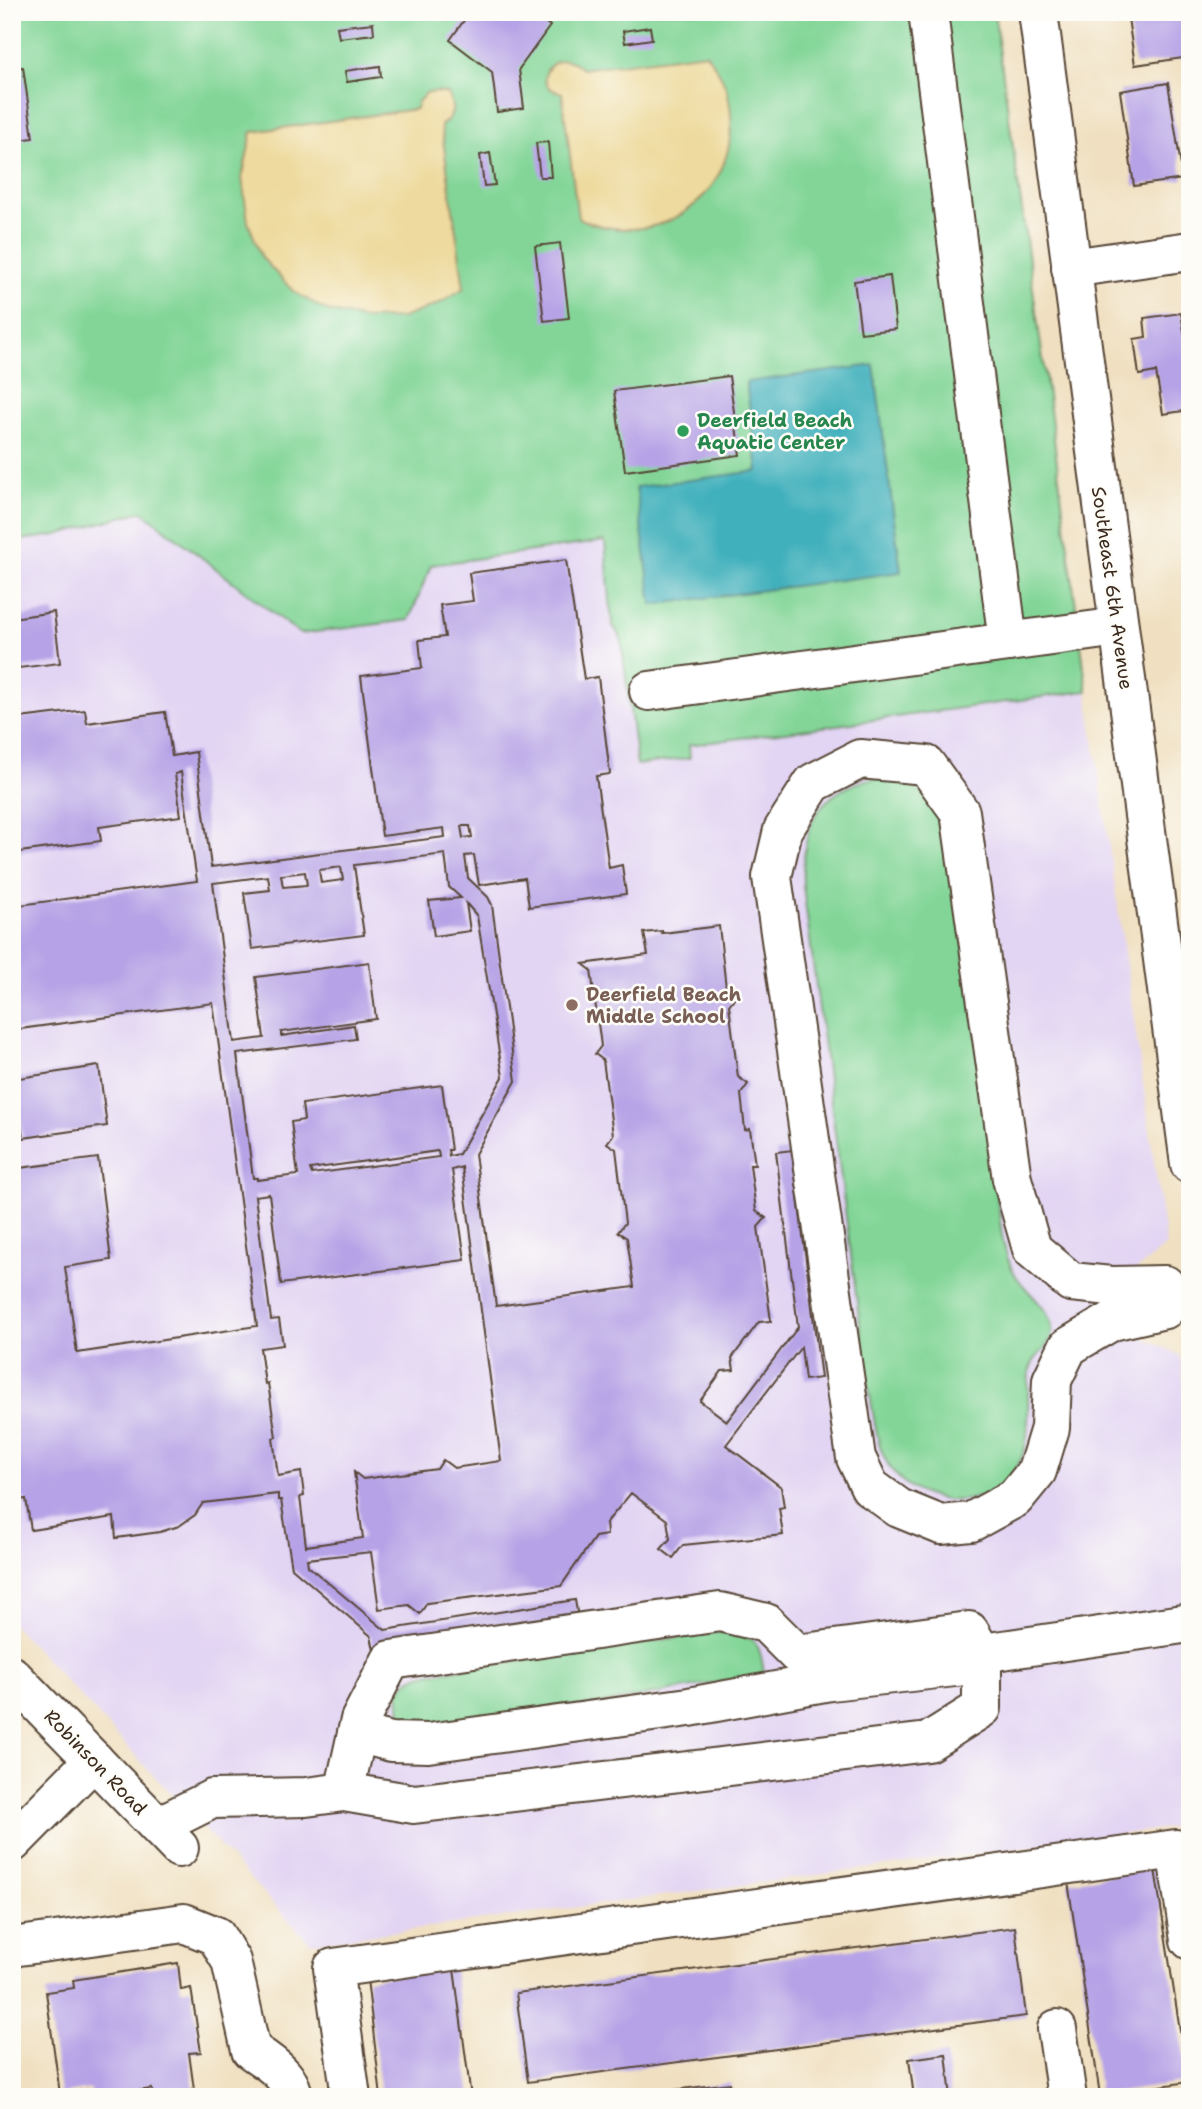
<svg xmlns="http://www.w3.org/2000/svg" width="1202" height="2109" viewBox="0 0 1202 2109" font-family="'Shantell Sans',sans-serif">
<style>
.built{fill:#e2d4f3}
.green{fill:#82d597;stroke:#5e805a;stroke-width:2}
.sand{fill:#eeda9e;stroke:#94825e;stroke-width:2}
.water{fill:#41b0bc;stroke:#3e6d6d;stroke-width:2}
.building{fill:#b6a2e6;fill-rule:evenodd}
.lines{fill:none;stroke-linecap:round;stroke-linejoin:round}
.minor-casing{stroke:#564536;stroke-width:42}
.minor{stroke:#fff;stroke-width:38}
.leisure-dot{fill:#2e9e5b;stroke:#fdfcf7;stroke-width:2.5}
.education-dot{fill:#8d6e63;stroke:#fdfcf7;stroke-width:2.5}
.labels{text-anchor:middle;stroke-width:5;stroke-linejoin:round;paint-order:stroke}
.leisure-label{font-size:19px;font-weight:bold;fill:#27864d;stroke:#fdfcf7;text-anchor:start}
.street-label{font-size:19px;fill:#3b2a1e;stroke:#fdfcf7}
.education-label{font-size:19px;font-weight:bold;fill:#785e54;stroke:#fdfcf7;text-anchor:start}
</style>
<rect width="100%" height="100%" fill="#fdfcf7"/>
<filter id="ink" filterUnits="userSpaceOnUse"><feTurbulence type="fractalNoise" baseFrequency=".0143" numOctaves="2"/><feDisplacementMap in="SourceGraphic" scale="14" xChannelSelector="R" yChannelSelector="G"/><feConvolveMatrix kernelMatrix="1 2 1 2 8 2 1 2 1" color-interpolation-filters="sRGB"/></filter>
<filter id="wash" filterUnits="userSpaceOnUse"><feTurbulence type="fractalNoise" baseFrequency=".00686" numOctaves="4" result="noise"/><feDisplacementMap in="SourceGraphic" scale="28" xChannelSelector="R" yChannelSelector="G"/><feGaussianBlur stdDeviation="1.57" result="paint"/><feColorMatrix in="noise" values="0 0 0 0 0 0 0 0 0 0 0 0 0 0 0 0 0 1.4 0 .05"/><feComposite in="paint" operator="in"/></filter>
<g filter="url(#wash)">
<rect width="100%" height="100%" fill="#f0e0c1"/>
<!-- built -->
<polygon class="built" points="142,511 300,634 431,565 605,541 612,623 621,638 636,765 690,758 689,745 1087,691 1166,1245 1120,1284 1125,1329 1180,1355 1190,1430 1190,1590 1188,1592 1190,1601 1190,1825 310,1943 12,1623 12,541 57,535"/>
<!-- green -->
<g class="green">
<polygon points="12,12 994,12 1051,417 1087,691 689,745 690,758 637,765 621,638 612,624 605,541 431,565 409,620 300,634 142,511 57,535 12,541"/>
<path d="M 879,777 C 901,780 924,787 937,807 C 943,818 947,832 952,843 L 1002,1236 C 1005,1250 1008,1263 1016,1276 C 1027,1293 1049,1307 1052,1328 C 1055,1347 1031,1354 1029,1374 C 1026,1403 1033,1436 1019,1463 C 991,1517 909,1510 884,1457 C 874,1435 870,1388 865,1363 L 803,886 C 802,825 815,790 879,777 Z"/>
<path d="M 716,1632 C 754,1636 759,1636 764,1674 L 485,1725 L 404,1724 L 401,1718 L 399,1691 L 408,1681 L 419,1675 Z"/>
</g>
<!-- sand -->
<g class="sand">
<path d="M 706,53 C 714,64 723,77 727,91 C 751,184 667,258 578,218 L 562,93 C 558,91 554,91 551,89 C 533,76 560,45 582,69 Z"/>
<path d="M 438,92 L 448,94 C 454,107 455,117 441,125 L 464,288 L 438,304 L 402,318 L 364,319 L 327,311 L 293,291 L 262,258 L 248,222 L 242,178 L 252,132 L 416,109 L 418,102 L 426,93 Z"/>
</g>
<!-- water -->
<polygon class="water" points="874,365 901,572 652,605 636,487 758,471 746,382"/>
<g id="blocks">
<!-- building -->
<g class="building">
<polygon points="470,12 532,12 550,26 519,69 524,108 497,112 492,72 450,40"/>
<polygon points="1100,12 1190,12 1190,57 1135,65 1128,18 1101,22"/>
<polygon points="373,23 374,34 339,38 337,27"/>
<polygon points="650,27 652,39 625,43 623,31"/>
<polygon points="380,66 381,77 347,82 345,71"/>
<polygon points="23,67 33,138 12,141 12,68"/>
<polygon points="1168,83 1183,179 1134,186 1120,91"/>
<polygon points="548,142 551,177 540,177 536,143"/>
<polygon points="490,153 495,185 484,186 480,155"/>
<polygon points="560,243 569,318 544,321 535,246"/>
<polygon points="890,276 896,329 861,333 854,281"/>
<polygon points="1181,313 1186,343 1190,343 1190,410 1163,414 1156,372 1139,375 1134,339 1146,337 1144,318"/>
<polygon points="729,376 740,455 625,471 614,391"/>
<polygon points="1184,550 1190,550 1190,577 1188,577"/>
<path d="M 566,560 L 584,679 L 598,677 L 610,774 L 596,776 L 609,868 L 622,865 L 626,894 L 529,907 L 525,878 L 479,885 L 474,855 L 465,856 L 468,878 L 488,897 L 492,905 L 516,1081 L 475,1154 L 496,1306 L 634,1287 L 627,1238 L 618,1232 L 625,1223 L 616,1149 L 607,1143 L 613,1135 L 603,1060 L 595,1054 L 601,1046 L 591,970 L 583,964 L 648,955 L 644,933 L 662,931 L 662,933 L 719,926 L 726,988 L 737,995 L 729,1005 L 738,1077 L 748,1084 L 741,1094 L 745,1130 L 750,1129 L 755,1165 L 750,1165 L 756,1211 L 766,1218 L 758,1227 L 771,1321 L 759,1322 L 732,1358 L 734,1370 L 722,1371 L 700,1401 L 727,1421 L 798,1327 L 776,1152 L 792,1150 L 821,1378 L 805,1380 L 801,1347 L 726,1445 L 781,1487 L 784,1507 L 779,1508 L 783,1535 L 683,1545 L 673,1558 L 661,1549 L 670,1539 L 667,1520 L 631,1493 L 606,1523 L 607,1535 L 595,1537 L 561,1586 L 427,1603 L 420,1614 L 409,1605 L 379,1609 L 371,1552 L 307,1559 L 308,1566 L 385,1630 L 575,1600 L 578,1618 L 374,1650 L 371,1636 L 292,1568 L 281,1500 L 278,1500 L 278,1494 L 203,1503 L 195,1515 L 179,1526 L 160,1532 L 116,1538 L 114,1517 L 31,1530 L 26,1499 L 12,1501 L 12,1169 L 98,1158 L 111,1260 L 65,1267 L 77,1353 L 257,1326 L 213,1003 L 12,1030 L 12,906 L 197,881 L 181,772 L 175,774 L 181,816 L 99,827 L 101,841 L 12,853 L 12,719 L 85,710 L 87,723 L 165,712 L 172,756 L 196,752 L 211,867 L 445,837 L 444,828 L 382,836 L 361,676 L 422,668 L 419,640 L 445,637 L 440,605 L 473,601 L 469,573 ZM 461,826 L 470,826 L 472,837 L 463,838 ZM 445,854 L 449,887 L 461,898 L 429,901 L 434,936 L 470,931 L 466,903 L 477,916 L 503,1077 L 459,1154 L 449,1156 L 448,1150 L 451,1150 L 442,1085 L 302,1104 L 304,1120 L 291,1122 L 298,1175 L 257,1180 L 257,1178 L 253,1178 L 237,1054 L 356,1039 L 354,1025 L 281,1036 L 281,1032 L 376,1019 L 369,962 L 256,977 L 264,1038 L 234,1042 L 213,883 L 268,876 L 270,890 L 244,893 L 252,949 L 364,935 L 354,865 ZM 341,867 L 343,880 L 321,883 L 319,870 ZM 305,872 L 307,885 L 283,887 L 281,875 ZM 438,1151 L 439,1157 L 312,1174 L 310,1169 ZM 462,1167 L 501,1461 L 454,1468 L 443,1460 L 437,1469 L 363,1479 L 354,1472 L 363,1538 L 306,1546 L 300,1497 L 304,1496 L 301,1472 L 278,1476 L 273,1438 L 276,1437 L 268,1383 L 265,1384 L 260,1348 L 283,1345 L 279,1319 L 271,1320 L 255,1196 L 269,1194 L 281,1284 L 465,1260 L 452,1170 Z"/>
<polygon points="54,612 60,663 19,668 12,618"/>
<polygon points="99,1066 107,1126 23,1138 20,1115 12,1116 12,1079"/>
<polygon points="1155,1869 1188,2082 1100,2095 1068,1882"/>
<polygon points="1015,1927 1026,2016 528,2082 516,1993"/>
<polygon points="178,1963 181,1990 191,1988 201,2052 189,2053 194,2090 153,2096 152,2089 98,2097 92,2097 91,2089 60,2094 46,1992 74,1988 73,1980"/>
<polygon points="454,1969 471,2097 381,2097 367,1979"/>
<polygon points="946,2054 951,2097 914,2097 909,2059"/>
<polygon points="730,2083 732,2097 666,2097 666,2091"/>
</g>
</g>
</g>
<g filter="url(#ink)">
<use href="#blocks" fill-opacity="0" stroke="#564536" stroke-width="2"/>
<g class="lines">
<defs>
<g id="minor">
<polyline points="1038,12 1190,1164"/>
<polyline points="1071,268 1190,251"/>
<polyline points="1008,642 1119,627"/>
<polyline points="649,691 1008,642 928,12"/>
<polygon points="860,759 926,765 960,812 1012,1179 1032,1249 1071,1282 1111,1286 1165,1285 1171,1296 1165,1309 1112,1321 1068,1347 1052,1380 1050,1428 1037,1471 1015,1498 971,1522 941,1525 899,1508 870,1487 856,1458 772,877 783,830 813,783"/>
<polyline points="982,1653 1190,1623"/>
<polyline points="12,1676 179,1848"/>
<polyline points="357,1733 391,1742 428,1743 689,1707 830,1681 982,1664"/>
<polyline points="158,1826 212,1799 306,1797 344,1792 414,1804 928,1742 982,1708 982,1653 969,1631 797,1654 766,1623 720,1612 391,1660 360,1720 344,1792"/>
<polyline points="12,1843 94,1760"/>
<path d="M 12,1947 L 184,1923 L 216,1936 L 231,1961 L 251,2050 C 267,2061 291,2075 293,2097"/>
<polyline points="1057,2029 1067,2097"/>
<polyline points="351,2097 333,1968 1176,1849 1190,1940"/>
</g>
</defs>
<!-- minor casing -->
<use href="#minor" class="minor-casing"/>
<!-- minor -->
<use href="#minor" class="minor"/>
</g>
</g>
<!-- markers -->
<circle class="leisure-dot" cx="683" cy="431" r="7"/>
<circle class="education-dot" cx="572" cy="1005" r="7"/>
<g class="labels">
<!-- leisure labels -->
<g class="leisure-label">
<text x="697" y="427">Deerfield Beach<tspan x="697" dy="22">Aquatic Center</tspan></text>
</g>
<!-- street labels -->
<g class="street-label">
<text transform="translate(1113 588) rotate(82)" y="7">Southeast 6th Avenue</text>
<text transform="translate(96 1762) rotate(46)" y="7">Robinson Road</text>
</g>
<!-- education labels -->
<g class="education-label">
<text x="586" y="1001">Deerfield Beach<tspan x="586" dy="22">Middle School</tspan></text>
</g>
</g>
<!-- margin -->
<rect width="1202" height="2109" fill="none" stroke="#fdfcf7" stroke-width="42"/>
</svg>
